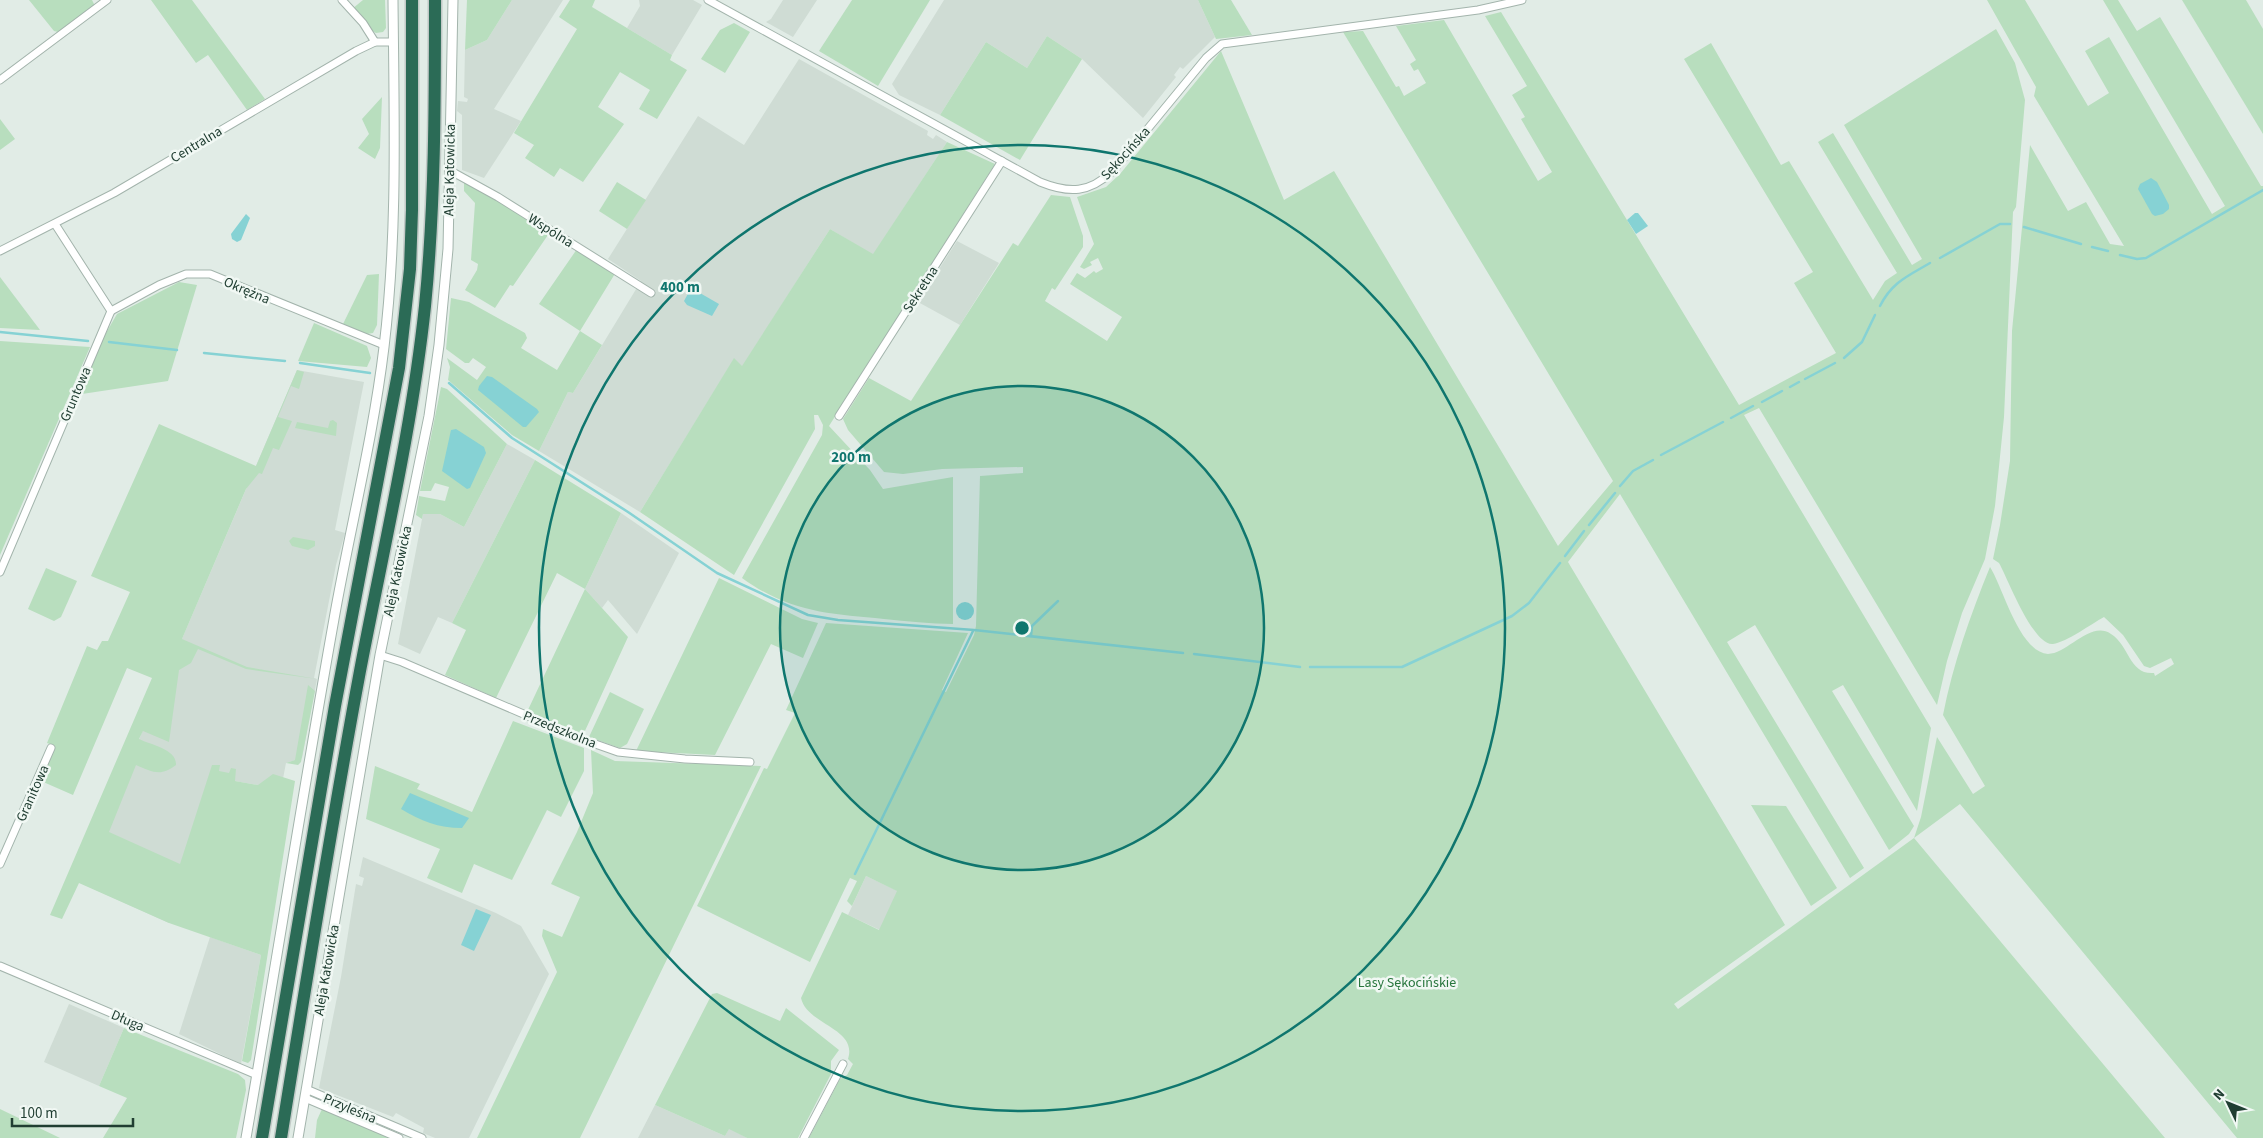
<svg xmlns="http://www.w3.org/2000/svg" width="2263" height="1138" viewBox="0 0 2263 1138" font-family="'Source Sans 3',sans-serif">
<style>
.built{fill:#cfdcd4}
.green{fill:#b8debe}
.water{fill:#86d2d4}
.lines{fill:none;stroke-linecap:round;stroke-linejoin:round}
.stream{stroke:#86d2d4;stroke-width:2.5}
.minor-casing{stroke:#a3b4ac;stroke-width:9}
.tertiary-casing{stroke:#a3b4ac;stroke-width:11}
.motorway-casing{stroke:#c1c9c6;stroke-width:15}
.minor{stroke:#fff;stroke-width:7}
.tertiary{stroke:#fff;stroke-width:9}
.motorway{stroke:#2b6b56;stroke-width:12}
.ring{fill:none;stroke:#0f766e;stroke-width:2.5}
.labels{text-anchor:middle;stroke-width:5;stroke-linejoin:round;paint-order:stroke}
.street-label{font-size:14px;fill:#203e32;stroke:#f1f8f4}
.park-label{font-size:14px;fill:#28763d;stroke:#f1f8f4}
.centre{fill:#0f766e;stroke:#f1f8f4;stroke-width:2.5}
.ring-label{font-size:15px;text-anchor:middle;font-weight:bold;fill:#0f766e;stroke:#f1f8f4;stroke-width:5;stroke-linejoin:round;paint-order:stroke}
</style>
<rect width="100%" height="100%" fill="#e1ece6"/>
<!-- built -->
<g class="built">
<polygon points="512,0 563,0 494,109 521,121 484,178 462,170 462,115 457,111 458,101 467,102 468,99 464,97 465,50 487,40"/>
<polygon points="639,0 693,0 702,5 672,55 627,28 640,6"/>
<polygon points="783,0 817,0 793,37 766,22 771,19"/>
<polygon points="944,0 1198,0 1215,37 1183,69 1180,67 1174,75 1176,77 1143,118 1082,59 1047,36 1027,68 986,42 940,115 899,95 892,84"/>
<polygon points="799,59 928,131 927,135 933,139 936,135 947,142 873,255 830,229 742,367 734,359 640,512 539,451 568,392 573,393 641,281 608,259 698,116 744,145"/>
<polygon points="957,241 999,263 960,325 918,302"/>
<polygon points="297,370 364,382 335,530 345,533 336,565 314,678 317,679 302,758 286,763 281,789 212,777 169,923 78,882"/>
<polygon points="507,444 535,460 452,623 438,617 420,654 398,644 423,514 440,514 464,527"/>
<polygon points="621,513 679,553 637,634 608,600 602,608 585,589"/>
<polygon points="363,857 496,913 521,926 549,974 469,1138 435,1138 423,1133 424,1128 396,1113 393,1117 319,1088 341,977 356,884 362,886 364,878 359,876"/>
<polygon points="866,876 898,891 880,930 848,915"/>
<polygon points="210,937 261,955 241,1064 179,1034"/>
<polygon points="69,1004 124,1028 99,1086 44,1062"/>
<polygon points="655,1105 725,1136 729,1128 747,1138 638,1138"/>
</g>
<!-- green -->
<g class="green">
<polygon points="29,0 92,0 95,6 58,32 54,31"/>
<polygon points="151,0 192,0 265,99 247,110 208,55 196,63"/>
<polygon points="363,0 385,0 386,28 383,32 376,33 371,30 352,9"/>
<polygon points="467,0 512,0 487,40 465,50"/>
<polygon points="570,0 595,0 592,7 672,55 670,60 687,70 657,119 639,109 650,90 620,72 598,107 624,124 583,182 560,168 554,177 525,158 534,145 514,133 577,29 559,17"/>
<polygon points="852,0 930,0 878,86 819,51"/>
<polygon points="1198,0 1231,0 1252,35 1216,39"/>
<path d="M 1987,0 L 2025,0 L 2088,106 L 2109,93 L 2085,51 L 2109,37 L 2212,214 L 2225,206 L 2103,0 L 2118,0 L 2137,31 L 2160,17 L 2261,186 L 2263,186 L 2263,1138 L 2237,1138 L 1960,804 L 1914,838 L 2165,1138 L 809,1138 L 840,1079 L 847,1075 L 853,1064 L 848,1059 C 858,1028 807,1025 801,998 L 842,912 L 879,930 L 897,891 L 866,876 L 852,906 L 847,901 L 857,881 L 850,878 L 810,962 L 697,906 L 764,768 L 767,769 L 795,713 L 786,710 L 826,623 L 968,633 L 942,690 L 946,692 L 974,635 L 976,626 L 980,476 L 1023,473 L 1023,467 L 942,469 L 903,474 L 884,472 L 848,430 L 843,419 L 869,378 L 911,401 L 1013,243 L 1018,246 L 1051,195 L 1070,197 L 1083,236 L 1083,247 L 1055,290 L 1052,288 L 1045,301 L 1107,341 L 1122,317 L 1070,284 L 1077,273 L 1085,278 L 1094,271 L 1096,273 L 1103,269 L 1098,258 L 1090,262 L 1092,265 L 1084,269 L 1080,267 L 1094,244 L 1077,197 L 1106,187 L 1120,174 L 1221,51 L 1284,200 L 1334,171 L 1558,546 L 1613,481 L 1343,32 L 1363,31 L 1396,87 L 1399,86 L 1404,96 L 1426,83 L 1418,69 L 1414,71 L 1410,64 L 1416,60 L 1396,26 L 1444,20 L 1538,181 L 1552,172 L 1521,119 L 1525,117 L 1512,95 L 1527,86 L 1485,16 L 1501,12 L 1739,405 L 1836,353 L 1794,283 L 1813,272 L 1684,59 L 1711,43 L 1781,165 L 1789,161 L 1873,300 L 1885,281 L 1897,273 L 1818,142 L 1833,133 L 1912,265 L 1922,259 L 1844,125 L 1996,29 L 2015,63 L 2025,100 L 2016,207 L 2013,212 L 2004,417 L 1995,506 L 1985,559 L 1962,613 L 1947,661 L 1937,705 L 1759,408 L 1744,415 L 1931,728 L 1917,811 L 1843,685 L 1832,691 L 1914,826 L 1909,834 L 1889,850 L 1755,625 L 1727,642 L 1864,868 L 1850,878 L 1620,494 L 1568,562 L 1785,925 L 1674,1004 L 1678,1009 L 1914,838 L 1921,817 L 1937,737 L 1973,794 L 1985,786 L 1943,715 C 1953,664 1970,616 1990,567 C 2003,587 2019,652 2048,654 C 2068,654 2090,620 2111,634 C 2130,646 2129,675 2154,673 L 2155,676 L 2174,664 L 2171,658 L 2150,668 L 2144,666 L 2123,635 L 2104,617 C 2091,624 2067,642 2053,644 C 2033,646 2008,579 1999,563 L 1993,559 L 2000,525 L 2010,461 L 2012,331 L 2030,145 L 2068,211 L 2086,202 L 2110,244 L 2124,246 L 2034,96 L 2036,87 Z"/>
<polygon points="2182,0 2246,0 2263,29 2263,134"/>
<polygon points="734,23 750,32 725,73 701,59 720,30"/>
<polygon points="1047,36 1082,59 1020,160 940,115 986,42 1027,68"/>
<polygon points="382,97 380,148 375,159 358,148 369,134 362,119"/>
<polygon points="0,119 15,139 0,150"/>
<path d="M 947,142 L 995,164 L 829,426 L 870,470 L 883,489 L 953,477 L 953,624 C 930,624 907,621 884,619 C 828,614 789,612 742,578 L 822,435 L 823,425 L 818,415 L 814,415 L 815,429 L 734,575 L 640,512 L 734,358 L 742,366 L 830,229 L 873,254 Z"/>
<polygon points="464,182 481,189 550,232 513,286 510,285 495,308 465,290 477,270 478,264 471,260 475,203 464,191"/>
<polygon points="617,182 646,200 627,229 599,211"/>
<polygon points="577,249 616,272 580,331 602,345 573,393 568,392 539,451 512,435 448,380 450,367 447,358 477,380 486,367 473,358 469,363 465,363 446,349 451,298 469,302 525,333 527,338 521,348 557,370 580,331 539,304"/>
<polygon points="379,274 377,325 373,333 367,334 343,324 367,275"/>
<polygon points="0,277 40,330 0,328"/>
<polygon points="179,282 197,285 168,381 82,394 99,345 117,314"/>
<polygon points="314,323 367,346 371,358 367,367 298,361"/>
<polygon points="0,341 90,347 0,555"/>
<path d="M 297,370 L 304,372 L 299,389 L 291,386 L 278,417 L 292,421 L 279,450 L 273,448 L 262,474 L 259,473 L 246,489 L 182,639 L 247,667 L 317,679 L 246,669 L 198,649 L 191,663 L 179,670 L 169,742 L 143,731 L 139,739 C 151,745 177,749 176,765 C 161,777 152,772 136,765 L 109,832 L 180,864 L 212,765 L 220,765 L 219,771 L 229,773 L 231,768 L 236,769 L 235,781 L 258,785 L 273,774 L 295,781 L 251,1060 L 248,1063 L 242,1061 L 261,955 L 169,923 L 79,883 L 62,919 L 50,915 L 152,678 L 127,668 L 73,795 L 41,781 L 55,746 L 47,743 L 87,646 L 97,650 L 102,641 L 108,641 L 130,592 L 91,576 L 159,424 L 256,466 Z"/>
<polygon points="441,387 447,389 507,444 464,527 440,514 423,514 422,519 416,515 419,496 445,501 449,487 435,483 431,491 420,491"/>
<polygon points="333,420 337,423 336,436 295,428 297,422 328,428 330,421"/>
<polygon points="535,460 621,513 585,589 628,637 584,733 579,735 527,712 585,589 557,573 496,698 445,675 466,630 452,623"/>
<polygon points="293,537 315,541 315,546 308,550 292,546 289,541"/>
<polygon points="46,568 77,581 61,617 54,621 28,609"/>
<polygon points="719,578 802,619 818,623 803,658 771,644 715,755 636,751"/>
<polygon points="308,685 315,691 301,762 298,765 286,763 295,760"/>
<polygon points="610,692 644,709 627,744 620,748 589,737"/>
<polygon points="513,721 584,748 584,771 561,817 547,810 512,880 474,864 462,893 427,878 440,849 366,819 375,766 420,784 417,789 472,812"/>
<polygon points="591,750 615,761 761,766 580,1138 477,1138 557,972 542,936 543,929 562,937 580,897 551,884 577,832 593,793"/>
<polygon points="1751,805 1786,806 1837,888 1811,906"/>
<polygon points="717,993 780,1021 786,1008 839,1050 831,1061 831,1074 798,1138 747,1138 729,1129 725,1136 655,1105 712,994"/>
<polygon points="124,1028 238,1074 245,1080 246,1090 236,1138 103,1138 127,1098 99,1086"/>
<polygon points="0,1109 60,1138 0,1138"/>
<polygon points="322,1109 394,1138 315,1138 317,1120"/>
</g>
<!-- water -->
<g class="water">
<polygon points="2151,178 2157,182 2169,205 2169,209 2163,214 2155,216 2152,214 2138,189 2140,184"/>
<polygon points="1635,213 1638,213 1648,226 1636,234 1627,220"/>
<polygon points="246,214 250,218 241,240 237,242 232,239 231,234"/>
<polygon points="693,289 719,304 712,316 687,305 684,301 690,290"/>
<polygon points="487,376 492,377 537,409 539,412 526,427 523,427 478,390 479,386"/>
<polygon points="456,429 484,447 486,453 470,488 467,489 442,471 451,430"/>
<circle cx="965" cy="611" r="9"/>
<path d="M 410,793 L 469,818 L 462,828 C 438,828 421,821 401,809 Z"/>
<polygon points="476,909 491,915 474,951 461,945"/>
</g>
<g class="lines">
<!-- stream -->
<g class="stream">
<polyline points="2024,227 2081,244"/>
<polyline points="2092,247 2108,251"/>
<polyline points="2120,255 2137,259 2146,258 2263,190"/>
<polyline points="1940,258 2000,224 2010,224"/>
<path d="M 1880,306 C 1892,282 1908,276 1930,263"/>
<polyline points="0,332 88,341"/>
<polyline points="109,342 177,350"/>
<polyline points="204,353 285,361"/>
<polyline points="1844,358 1862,342 1875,315"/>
<polyline points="300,363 370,373"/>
<polyline points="1805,379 1835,363"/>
<polyline points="449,383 512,438 628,512 717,573 808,615 838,620 974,630 1183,653"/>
<polyline points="1790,387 1799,382"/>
<polyline points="1762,402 1782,391"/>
<polyline points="1731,418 1753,406"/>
<polyline points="1661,455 1723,422"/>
<polyline points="1620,486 1633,471 1653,460"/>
<polyline points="1589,525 1615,493"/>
<polyline points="1565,556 1584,531"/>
<polyline points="1031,636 1032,626 1058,601"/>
<polyline points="1194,654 1300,667"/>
<polyline points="1310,667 1402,667 1512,616 1529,603 1560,563"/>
<polyline points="855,874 973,631"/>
</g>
<defs>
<g id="minor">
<polyline points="342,0 363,23 375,42"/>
<path d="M 708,0 L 1040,182 C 1070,194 1089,193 1113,171 L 1206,58 L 1222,44 L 1478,10 L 1522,0"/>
<polyline points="0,80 107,0"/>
<polyline points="449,170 498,197 651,293"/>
<polyline points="0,251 114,193 356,51 375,42 393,42"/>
<polyline points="111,311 159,285 186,274 210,274 384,345"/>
<polyline points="839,416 1002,161"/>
<polyline points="0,572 111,311 55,224"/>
<polyline points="380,655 402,662 584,740 618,752 685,759 750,762"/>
<polyline points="0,864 51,748"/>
<polyline points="0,966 257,1075"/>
<polyline points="306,1089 422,1138"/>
<polyline points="305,1098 399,1138"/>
<polyline points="804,1138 843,1064"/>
</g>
<g id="tertiary">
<path d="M 246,1138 C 276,965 303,792 334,619 C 350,528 373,439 384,347 C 398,232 394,115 393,0"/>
<polyline points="298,1138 380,655 429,416 439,345 448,249 453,0"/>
</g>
<g id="motorway">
<polyline points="262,1138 335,706 399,368 410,269 412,210 412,0"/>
<path d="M 281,1138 C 306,982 331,826 360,671 C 383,550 412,429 425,306 C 435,205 435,102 435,0"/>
</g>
</defs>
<!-- minor casing -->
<use href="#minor" class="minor-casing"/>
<!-- tertiary casing -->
<use href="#tertiary" class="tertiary-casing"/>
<!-- motorway casing -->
<use href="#motorway" class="motorway-casing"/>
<!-- minor -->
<use href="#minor" class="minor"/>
<!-- tertiary -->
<use href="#tertiary" class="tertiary"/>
<!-- motorway -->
<use href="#motorway" class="motorway"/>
</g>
<!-- distance rings -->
<circle cx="1022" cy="628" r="242" fill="#0f766e" fill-opacity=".12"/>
<g class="ring">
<circle cx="1022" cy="628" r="242"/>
<circle cx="1022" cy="628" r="483"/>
</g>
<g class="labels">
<!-- street labels -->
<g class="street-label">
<text transform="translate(196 144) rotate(-31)" y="5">Centralna</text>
<text transform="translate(1125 153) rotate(-48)" y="5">Sękocińska</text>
<text transform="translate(449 170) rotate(-89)" y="5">Aleja Katowicka</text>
<text transform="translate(551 230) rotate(32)" y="5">Wspólna</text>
<text transform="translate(920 289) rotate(-57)" y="5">Sekretna</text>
<text transform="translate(247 290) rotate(23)" y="5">Okrężna</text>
<text transform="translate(75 394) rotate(-67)" y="5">Gruntowa</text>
<text transform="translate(397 571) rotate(-78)" y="5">Aleja Katowicka</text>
<text transform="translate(560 729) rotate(22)" y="5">Przedszkolna</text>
<text transform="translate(32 793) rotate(-66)" y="5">Granitowa</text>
<text transform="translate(326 970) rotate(-80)" y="5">Aleja Katowicka</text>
<text transform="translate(128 1020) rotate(23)" y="5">Długa</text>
<text transform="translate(350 1108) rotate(23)" y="5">Przyleśna</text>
</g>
<!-- park labels -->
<g class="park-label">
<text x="1407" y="987">Lasy Sękocińskie</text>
</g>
</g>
<circle cx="1022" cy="628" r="8" class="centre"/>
<g class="ring-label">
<text x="680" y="292">400 m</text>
<text x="851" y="462">200 m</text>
</g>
<!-- north arrow -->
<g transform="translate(2228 1103) rotate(313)" stroke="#f1f8f4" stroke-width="4" paint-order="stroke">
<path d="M0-4L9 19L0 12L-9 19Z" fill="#203e32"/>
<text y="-8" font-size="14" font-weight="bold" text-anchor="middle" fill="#203e32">N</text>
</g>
<!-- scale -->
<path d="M12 1118v8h121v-8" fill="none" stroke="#203e32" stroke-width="2.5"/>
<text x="20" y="1118" font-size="15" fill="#203e32" stroke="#f1f8f4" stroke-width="4" paint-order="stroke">100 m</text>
</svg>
